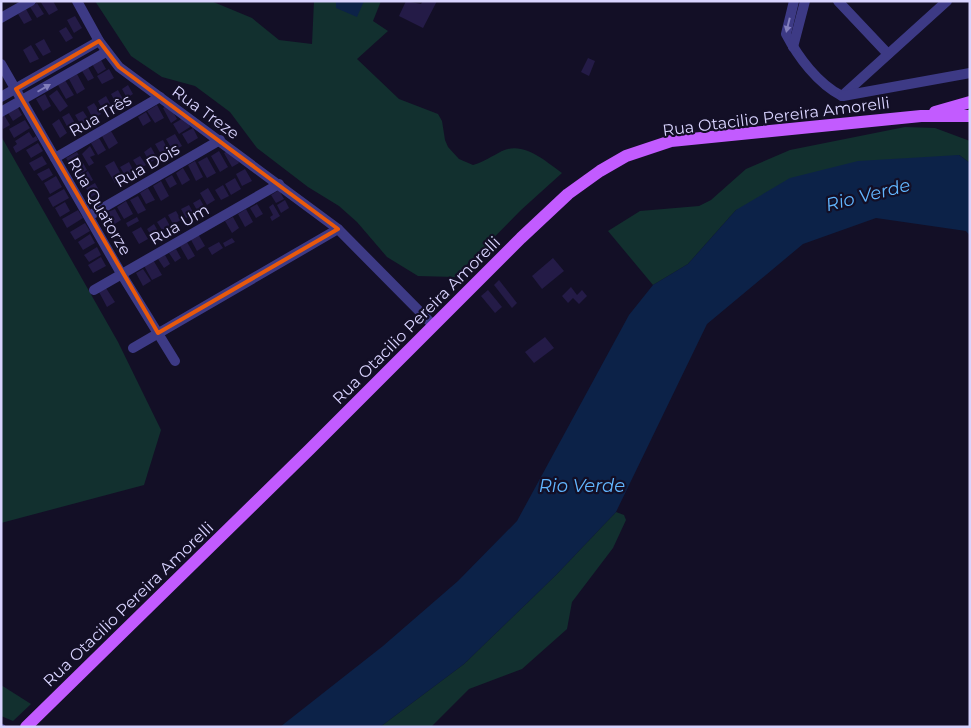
<svg xmlns="http://www.w3.org/2000/svg" width="971" height="728" viewBox="0 0 971 728" font-family="Montserrat,sans-serif">
<style>
.green{fill:#12302f}
.water{fill:#0c2248}
.building{fill:#241b47}
.lines{fill:none;stroke-linecap:round;stroke-linejoin:round}
.lane{stroke:#3d3a85;stroke-width:5}
.street{stroke:#3d3a85;stroke-width:10}
.primary{stroke:#c25bff;stroke-width:12}
.oneway{fill:#837fbc}
.marked{fill:none;stroke:#e8590c;stroke-width:4;stroke-linejoin:round}
.labels{text-anchor:middle;stroke-width:4.5;stroke-linejoin:round;paint-order:stroke}
.street-label{font-size:16px;fill:#d9d4ff;stroke:#130f26}
.water-label{font-size:18px;font-style:italic;fill:#62b6ff;stroke:#130f26}
</style>
<rect width="100%" height="100%" fill="#130f26"/>
<!-- green -->
<g class="green">
<path d="M 95,1 L 211,1 L 252,18 L 279,40 L 312,44 L 314,1 L 381,1 L 373,21 L 388,31 L 357,59 L 399,99 L 438,114 L 442,121 L 445,140 L 448,147 L 459,159 L 473,165 C 484,162 492,156 502,151 C 524,141 545,161 562,173 L 521,210 L 455,277 L 418,276 L 387,257 L 357,222 L 339,206 L 308,187 L 257,148 L 230,112 L 195,86 L 162,77 L 131,56 Z"/>
<polygon points="905,127 935,128 970,141 970,163 959,155 736,210 688,264 653,285 608,231 640,211 699,206 711,200 746,169 790,150"/>
<polygon points="1,136 118,342 161,430 144,485 1,523"/>
<polygon points="616,512 624,515 626,520 613,548 572,602 567,629 522,669 469,689 431,727 380,727 464,664 556,575"/>
<polygon points="1,685 31,704 13,721 1,716"/>
</g>
<!-- water -->
<g class="water">
<polygon points="336,1 364,1 357,17 336,8"/>
<polygon points="959,155 970,163 970,236 966,231 876,218 803,244 707,324 616,512 556,575 464,664 380,727 280,727 383,646 458,581 517,521 629,315 653,285 688,264 736,210 790,178 858,161"/>
</g>
<!-- building -->
<g class="building">
<polygon points="40,1 53,1 58,10 49,15"/>
<polygon points="406,1 421,4 423,1 437,1 423,28 399,16"/>
<polygon points="37,3 44,14 37,18 30,7"/>
<polygon points="26,9 32,20 24,24 18,14"/>
<polygon points="75,16 82,28 74,33 67,20"/>
<polygon points="66,27 73,38 66,42 59,31"/>
<polygon points="44,39 51,52 43,56 35,44"/>
<polygon points="31,45 39,59 30,63 23,50"/>
<polygon points="588,58 595,61 589,76 581,72"/>
<polygon points="101,60 106,69 98,74 92,64"/>
<polygon points="88,67 94,78 88,81 82,71"/>
<polygon points="109,69 114,78 102,84 97,76"/>
<polygon points="77,74 85,89 77,94 69,79"/>
<polygon points="65,80 74,95 66,99 58,85"/>
<polygon points="128,85 133,94 127,98 122,89"/>
<polygon points="57,90 68,106 60,112 49,96"/>
<polygon points="118,90 124,101 117,105 111,94"/>
<polygon points="45,94 51,106 43,111 36,99"/>
<polygon points="106,96 112,107 104,112 98,101"/>
<polygon points="94,103 101,114 93,119 87,107"/>
<polygon points="169,104 177,119 171,123 163,108"/>
<polygon points="157,105 164,118 155,123 147,111"/>
<polygon points="17,106 22,115 13,121 7,111"/>
<polygon points="83,111 89,120 81,125 75,115"/>
<polygon points="146,112 151,121 143,126 138,117"/>
<polygon points="69,113 78,128 70,132 62,117"/>
<polygon points="4,115 10,125 3,129 1,117"/>
<polygon points="185,117 190,127 179,134 173,124"/>
<polygon points="59,119 67,133 60,138 52,124"/>
<polygon points="25,120 30,128 14,138 9,129"/>
<polygon points="193,128 198,138 188,144 182,134"/>
<polygon points="111,131 118,143 109,149 102,136"/>
<polygon points="29,132 33,138 36,136 38,140 16,153 13,147 17,144 15,141"/>
<polygon points="175,134 182,146 173,151 166,139"/>
<polygon points="99,138 106,150 98,155 91,143"/>
<polygon points="163,140 169,152 162,156 155,144"/>
<polygon points="38,143 43,151 31,158 26,150"/>
<polygon points="90,146 95,155 90,157 94,163 89,166 82,154"/>
<polygon points="151,147 157,158 150,163 144,152"/>
<polygon points="231,149 239,163 232,167 224,153"/>
<polygon points="219,151 228,167 220,172 211,156"/>
<polygon points="77,152 87,170 77,176 66,158"/>
<polygon points="42,156 47,164 34,171 29,163"/>
<polygon points="140,156 146,165 139,169 133,160"/>
<polygon points="207,157 216,173 207,178 198,162"/>
<polygon points="114,161 123,178 115,183 105,166"/>
<polygon points="195,161 203,177 196,181 188,165"/>
<polygon points="129,162 134,172 126,177 120,167"/>
<polygon points="49,168 53,175 42,181 37,174"/>
<polygon points="183,168 190,180 182,185 176,173"/>
<polygon points="245,169 252,181 242,186 236,174"/>
<polygon points="88,171 93,180 83,186 78,178"/>
<polygon points="172,175 177,184 170,188 165,179"/>
<polygon points="56,176 62,187 50,194 44,183"/>
<polygon points="235,178 241,189 231,195 225,184"/>
<polygon points="161,181 169,196 161,201 153,186"/>
<polygon points="95,183 100,192 91,197 86,188"/>
<polygon points="223,185 229,196 221,200 215,190"/>
<polygon points="148,188 155,200 146,204 140,193"/>
<polygon points="208,188 215,200 207,205 200,193"/>
<polygon points="64,189 69,198 53,207 48,198"/>
<polygon points="279,190 284,199 276,203 271,195"/>
<polygon points="138,196 146,210 138,214 130,200"/>
<polygon points="200,199 205,208 198,212 193,203"/>
<polygon points="285,200 289,208 281,213 277,205"/>
<polygon points="126,201 133,214 124,219 117,207"/>
<polygon points="65,202 70,211 60,217 55,208"/>
<polygon points="257,204 263,214 256,218 250,208"/>
<polygon points="273,204 280,216 272,221 270,217 273,215 269,207"/>
<polygon points="189,205 194,214 186,218 181,209"/>
<polygon points="115,209 121,220 113,225 106,213"/>
<polygon points="246,209 253,222 245,227 238,214"/>
<polygon points="78,210 83,218 67,228 62,219"/>
<polygon points="176,211 181,220 173,224 168,215"/>
<polygon points="137,217 139,221 128,227 126,223"/>
<polygon points="165,217 170,226 162,230 157,222"/>
<polygon points="233,217 239,228 232,233 225,221"/>
<polygon points="85,223 90,231 75,240 70,232"/>
<polygon points="154,224 159,233 152,237 147,229"/>
<polygon points="141,227 148,239 139,244 132,232"/>
<polygon points="90,234 95,243 83,250 78,242"/>
<polygon points="198,234 205,246 197,251 190,238"/>
<polygon points="232,238 235,242 225,247 223,243"/>
<polygon points="187,242 195,256 188,260 180,246"/>
<polygon points="219,242 223,248 212,255 208,248"/>
<polygon points="97,247 101,255 89,262 84,255"/>
<polygon points="176,249 181,258 175,262 169,253"/>
<polygon points="165,255 170,264 164,268 158,259"/>
<polygon points="101,257 106,266 93,273 88,265"/>
<polygon points="152,258 162,275 152,280 143,264"/>
<polygon points="553,258 564,271 542,289 532,276"/>
<polygon points="143,269 151,281 143,286 136,273"/>
<polygon points="499,280 517,303 512,308 494,285"/>
<polygon points="571,287 577,295 582,290 587,296 579,304 573,298 568,303 562,296"/>
<polygon points="106,288 115,302 107,307 99,292"/>
<polygon points="488,290 502,307 495,313 481,296"/>
<polygon points="545,337 554,348 534,363 525,352"/>
</g>
<g class="lines">
<!-- lane -->
<polyline class="lane" points="1,726 3,727"/>
<!-- street -->
<g class="street">
<polyline points="77,1 99,41 119,67 338,229 433,325"/>
<path d="M 794,1 L 786,34 C 798,57 818,84 842,96"/>
<polyline points="838,1 888,54"/>
<polyline points="1,18 31,1"/>
<polyline points="793,47 805,1"/>
<polyline points="1,64 122,275 175,361"/>
<polyline points="842,96 947,1"/>
<polyline points="843,96 970,73"/>
<polyline points="1,97 99,41"/>
<polyline points="1,112 106,52"/>
<polyline points="55,158 160,97"/>
<polyline points="89,216 220,140"/>
<polyline points="94,290 279,184"/>
<polyline points="133,348 338,229"/>
</g>
<!-- primary -->
<g class="primary">
<polyline points="935,112 970,102"/>
<polyline points="26,727 309,450 521,238 568,194 600,171 626,156 671,141 921,116 970,116"/>
</g>
</g>
<!-- one-way arrows -->
<defs><path id="oneway-solid" d="M-6-.8H1V-3.2L6.5 0L1 3.2V.8H-6Z" transform="scale(1.25)"/></defs>
<g class="oneway">
<use href="#oneway-solid" transform="translate(788 25) rotate(104)"/>
<use href="#oneway-solid" transform="translate(44 88) rotate(-30)"/>
</g>
<!-- marked area -->
<path class="marked" d="M 99,41 L 119,67 L 338,229 L 158,333 L 16,89 Z"/>
<g class="labels">
<!-- street labels -->
<g class="street-label">
<text transform="translate(206 112) rotate(36)" y="6">Rua Treze</text>
<text transform="translate(100 115) rotate(-30)" y="6">Rua Três</text>
<text transform="translate(776 116) rotate(-7)" y="6">Rua Otacilio Pereira Amorelli</text>
<text transform="translate(147 165) rotate(-30)" y="6">Rua Dois</text>
<text transform="translate(100 206) rotate(60)" y="6">Rua Quatorze</text>
<text transform="translate(179 224) rotate(-30)" y="6">Rua Um</text>
<text transform="translate(416 320) rotate(-45)" y="6">Rua Otacilio Pereira Amorelli</text>
<text transform="translate(128 604) rotate(-44)" y="6">Rua Otacilio Pereira Amorelli</text>
</g>
<!-- water labels -->
<g class="water-label">
<text transform="translate(868 195) rotate(-14)" y="6">Rio Verde</text>
<text x="582" y="492">Rio Verde</text>
</g>
</g>
<!-- border -->
<rect width="971" height="728" fill="none" stroke="#d9d4ff" stroke-width="5"/>
</svg>
